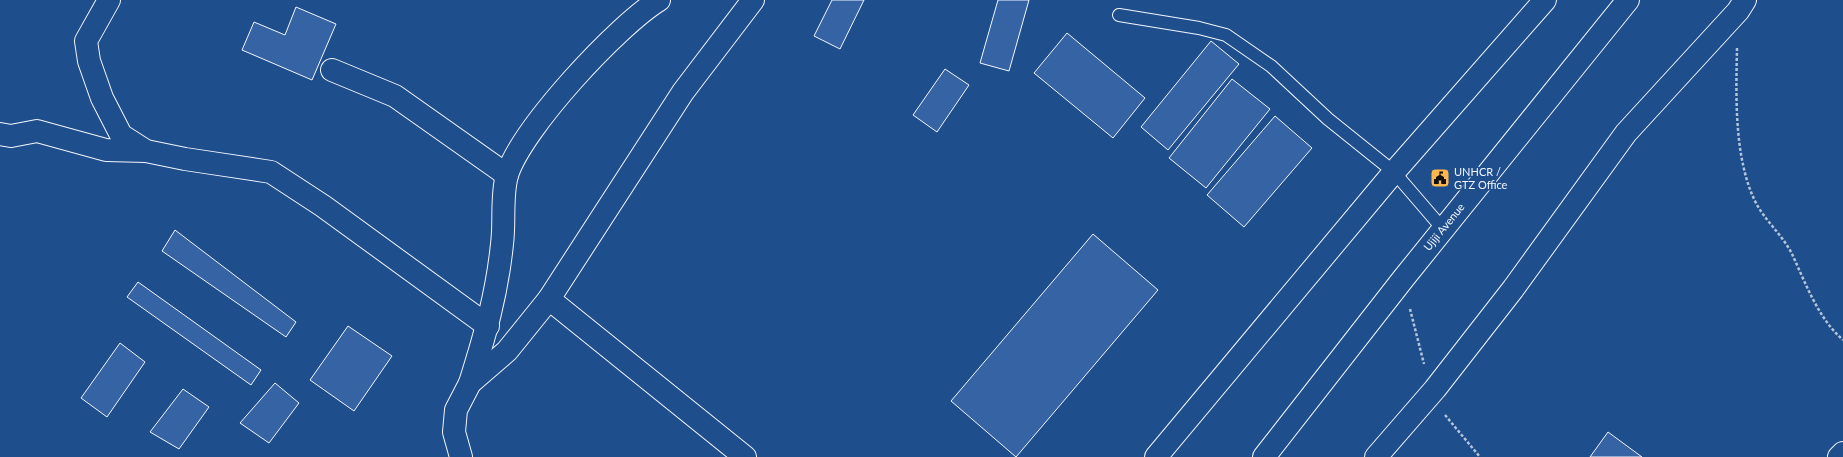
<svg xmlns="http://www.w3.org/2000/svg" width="1843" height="457" viewBox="0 0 1843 457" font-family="Lato,sans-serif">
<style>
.building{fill:#3563a3;stroke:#f2f6ff}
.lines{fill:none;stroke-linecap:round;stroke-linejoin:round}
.service-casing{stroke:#f2f6ff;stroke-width:14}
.minor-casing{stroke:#f2f6ff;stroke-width:24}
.tertiary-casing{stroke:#f2f6ff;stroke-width:24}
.path{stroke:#b3c4dc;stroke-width:2.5;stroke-dasharray:3 2;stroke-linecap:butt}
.service{stroke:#1f4e8c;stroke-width:12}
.minor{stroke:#1f4e8c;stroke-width:22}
.tertiary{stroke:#1f4e8c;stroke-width:22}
.labels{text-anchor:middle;stroke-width:3;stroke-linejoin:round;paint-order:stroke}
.poi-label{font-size:11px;fill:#f2f6ff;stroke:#1f4e8c;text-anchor:start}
.street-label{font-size:11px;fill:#f2f6ff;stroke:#1f4e8c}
</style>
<rect width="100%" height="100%" fill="#1f4e8c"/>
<!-- building -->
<g class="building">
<polygon points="832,0 864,0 840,49 814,36"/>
<polygon points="998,0 1029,0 1009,71 980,63"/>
<polygon points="296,7 336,24 312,80 242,50 254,22 285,35"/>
<polygon points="1067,33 1145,98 1113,138 1034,73"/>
<polygon points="1211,41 1239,64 1168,150 1141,127"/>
<polygon points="945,69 969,85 937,132 913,115"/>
<polygon points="1232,79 1270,109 1206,188 1169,158"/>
<polygon points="1275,116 1312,148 1244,227 1207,195"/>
<polygon points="175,230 296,322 286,337 162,251"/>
<polygon points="1093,234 1158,290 1016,457 951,401"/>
<polygon points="138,282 261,370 251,385 127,297"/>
<polygon points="348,326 392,356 354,411 310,380"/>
<polygon points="120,343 145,362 107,417 81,398"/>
<polygon points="275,383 299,403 269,443 240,423"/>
<polygon points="183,389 209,407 179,449 150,432"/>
<polygon points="1608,432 1642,457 1590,457"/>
</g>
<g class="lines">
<defs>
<polyline id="service" points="1119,15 1199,28 1226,35 1271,66 1328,119 1394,172 1443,229"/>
<g id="minor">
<polyline points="109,0 86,41 89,61 102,98 121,135 146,151 185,159 271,172 323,206 488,326"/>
<polyline points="332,70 395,96 507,175"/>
<polyline points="0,134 11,136 37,131 106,150 146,151"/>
<polyline points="549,299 745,457"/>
<path d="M 470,383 C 485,335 497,294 502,244 C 505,221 501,197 507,175 C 522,128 617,26 659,0"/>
<polyline points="461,457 454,432 456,410 470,383 507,351 549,299 683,92 753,0"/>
<polyline points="1156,457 1394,172 1545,0"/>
<polyline points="1376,457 1435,389 1513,289 1626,133 1738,11 1745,0"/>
<polyline points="1839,457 1843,453"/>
</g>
<polyline id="tertiary" points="1264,457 1403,279 1628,0"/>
</defs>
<!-- service casing -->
<use href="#service" class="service-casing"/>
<!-- minor casing -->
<use href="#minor" class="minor-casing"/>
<!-- tertiary casing -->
<use href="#tertiary" class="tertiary-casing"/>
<!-- path -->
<g class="path">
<path d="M 1737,48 C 1736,96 1734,155 1754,199 C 1763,219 1782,234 1792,254 C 1806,284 1818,318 1843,340"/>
<polyline points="1410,309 1424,364"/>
<polyline points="1445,415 1480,457"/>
</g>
<!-- service -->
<use href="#service" class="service"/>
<!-- minor -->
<use href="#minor" class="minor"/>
<!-- tertiary -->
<use href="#tertiary" class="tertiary"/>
</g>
<!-- icons -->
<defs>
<symbol id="civic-square" viewBox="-11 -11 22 22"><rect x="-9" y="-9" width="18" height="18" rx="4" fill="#ffb74d" stroke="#1f4e8c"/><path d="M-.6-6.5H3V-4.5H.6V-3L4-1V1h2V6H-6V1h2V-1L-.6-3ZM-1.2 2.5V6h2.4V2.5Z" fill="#111"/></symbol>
</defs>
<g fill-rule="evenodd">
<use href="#civic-square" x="1429" y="167" width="22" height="22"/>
</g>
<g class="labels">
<!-- poi labels -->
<g class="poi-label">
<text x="1454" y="176">UNHCR /<tspan x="1454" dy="13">GTZ Office</tspan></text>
</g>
<!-- street labels -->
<g class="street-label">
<text transform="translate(1444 227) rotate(-51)" y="4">Ujiji Avenue</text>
</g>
</g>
</svg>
